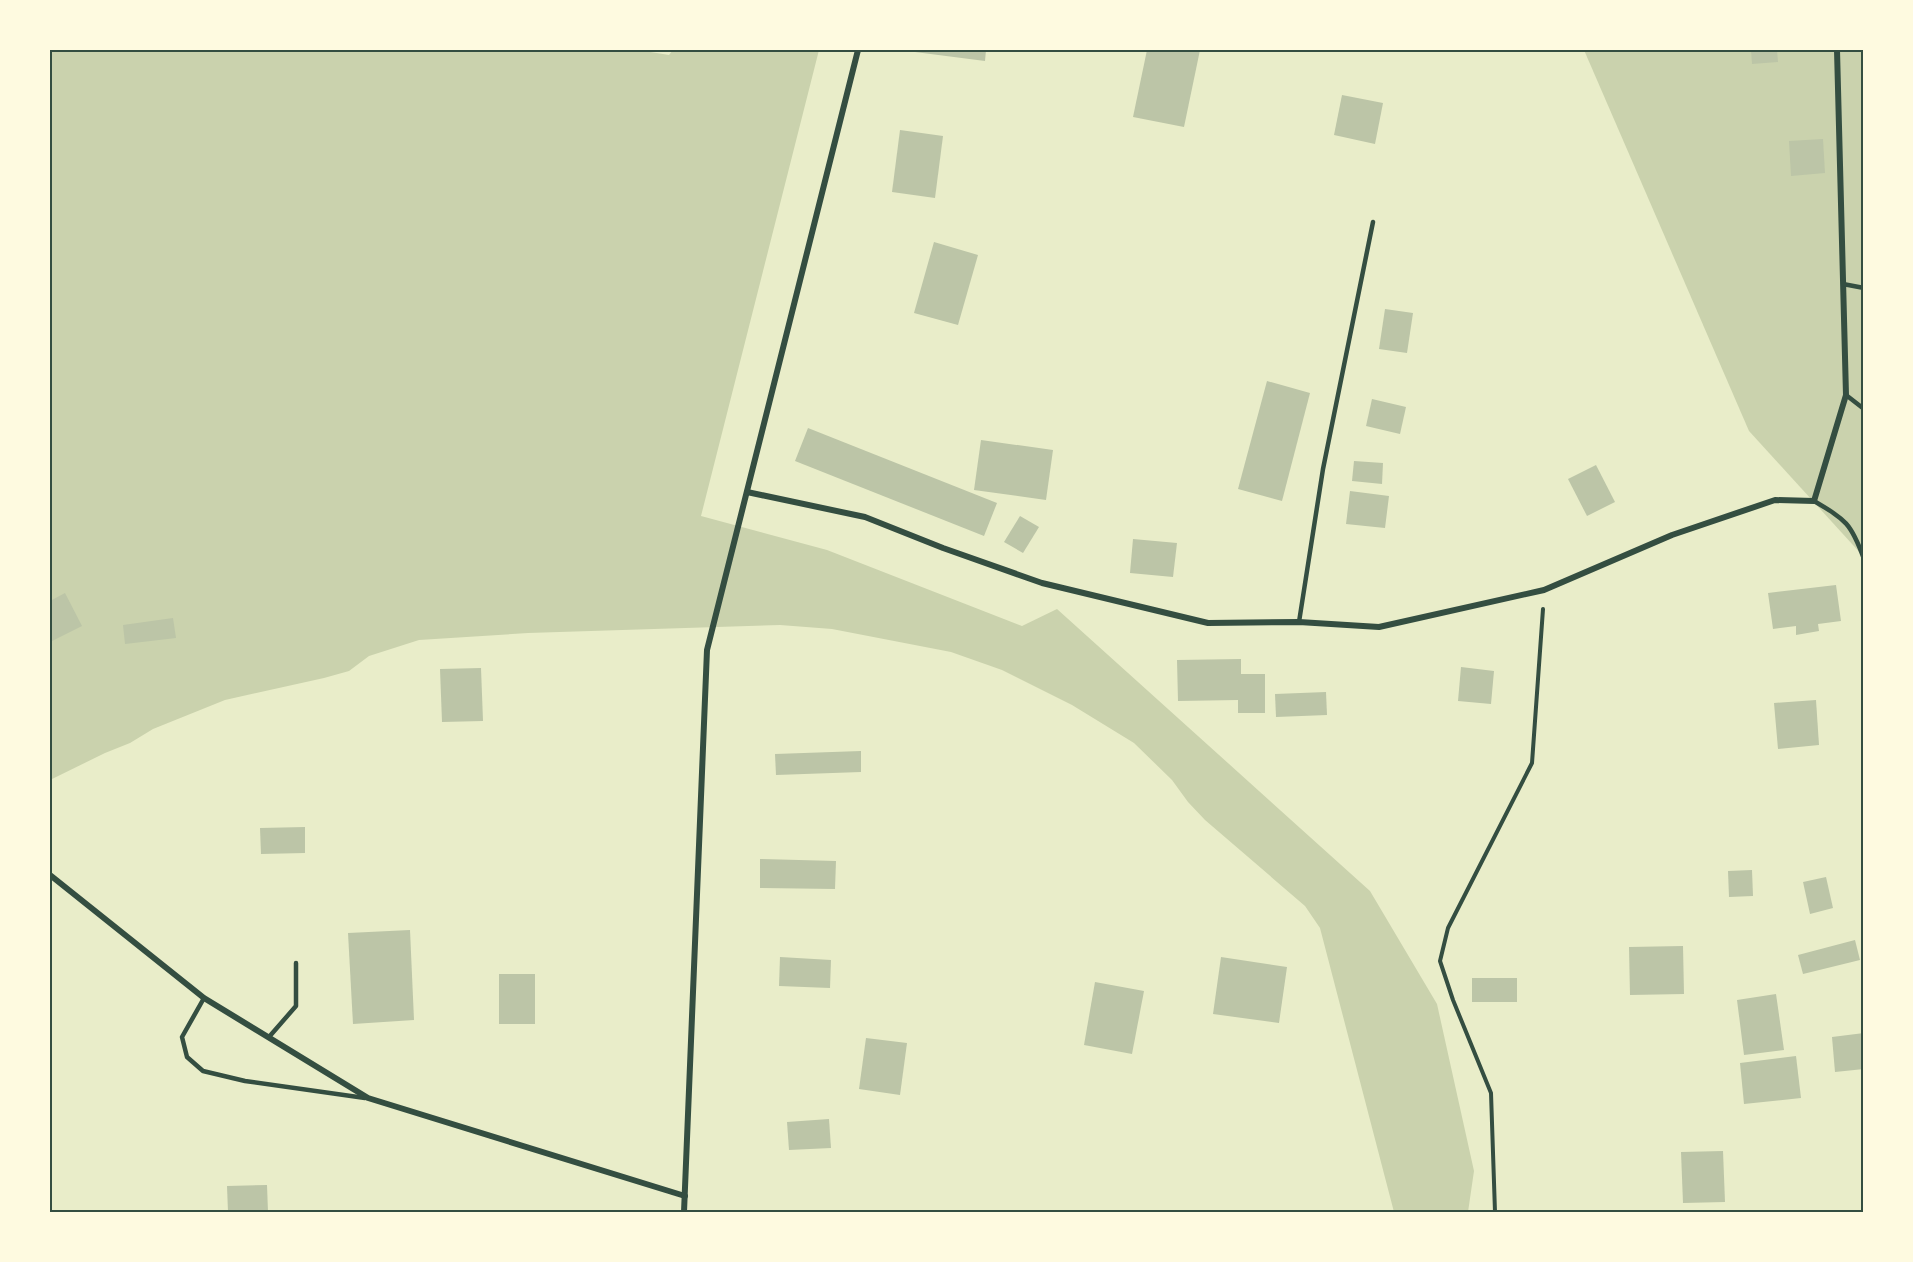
<svg xmlns="http://www.w3.org/2000/svg" width="1913" height="1262" viewBox="0 0 1913 1262" font-family="Barlow,sans-serif">
<style>
.green{fill:#cad2ad}
.building{fill:#bcc5a7}
.lines{fill:none;stroke-linecap:round;stroke-linejoin:round}
.path{stroke:#344e41;stroke-width:4}
.service{stroke:#344e41;stroke-width:4.5}
.minor{stroke:#344e41;stroke-width:6}
.neatline{fill:none;stroke:#344e41;stroke-width:2}
</style>
<rect width="100%" height="100%" fill="#e9edc9"/>
<!-- green -->
<g class="green">
<polygon points="50,50 638,50 669,55 673,50 819,50 701,516 827,550 1022,626 1057,609 1370,891 1437,1004 1474,1171 1468,1212 1394,1212 1320,928 1305,906 1205,820 1188,802 1172,780 1134,743 1072,705 1002,670 951,652 832,629 780,625 528,633 419,640 369,656 349,671 324,678 225,700 153,729 130,743 105,753 50,780"/>
<polygon points="1584,50 1863,50 1863,556 1749,431"/>
</g>
<!-- building -->
<g class="building">
<polygon points="915,50 986,50 985,61 915,52"/>
<polygon points="1147,50 1200,50 1184,127 1133,117"/>
<polygon points="1751,50 1777,50 1778,62 1752,64"/>
<polygon points="1342,95 1383,103 1375,144 1334,135"/>
<polygon points="900,130 943,136 935,198 892,192"/>
<polygon points="1823,139 1825,173 1791,176 1789,141"/>
<polygon points="934,242 978,255 958,325 914,313"/>
<polygon points="1385,309 1413,313 1407,353 1379,349"/>
<polygon points="1267,381 1310,393 1282,501 1238,489"/>
<polygon points="1372,399 1406,407 1400,434 1366,426"/>
<polygon points="808,428 997,503 984,536 795,461"/>
<polygon points="981,440 1053,450 1046,500 974,490"/>
<polygon points="1354,461 1383,463 1382,484 1352,481"/>
<polygon points="1596,465 1615,502 1587,516 1568,479"/>
<polygon points="1350,491 1389,496 1385,528 1346,524"/>
<polygon points="1020,516 1039,527 1023,553 1004,542"/>
<polygon points="1133,539 1177,543 1173,577 1130,573"/>
<polygon points="1836,585 1841,621 1818,624 1819,631 1796,635 1796,626 1773,629 1768,593"/>
<polygon points="65,593 82,626 50,642 50,601"/>
<polygon points="173,618 176,638 125,644 123,625"/>
<polygon points="1241,659 1241,674 1265,674 1265,713 1238,713 1238,700 1178,701 1177,660"/>
<polygon points="1461,667 1494,671 1491,704 1458,701"/>
<polygon points="481,668 483,721 442,722 440,669"/>
<polygon points="1326,692 1327,715 1276,717 1275,694"/>
<polygon points="1816,700 1819,745 1778,749 1774,703"/>
<polygon points="861,751 861,772 776,775 775,754"/>
<polygon points="305,827 305,853 261,854 260,828"/>
<polygon points="760,859 836,861 835,889 760,888"/>
<polygon points="1752,870 1753,896 1729,897 1728,871"/>
<polygon points="1826,877 1833,908 1810,914 1803,882"/>
<polygon points="410,930 414,1020 353,1024 348,933"/>
<polygon points="1855,940 1860,960 1803,974 1798,955"/>
<polygon points="1683,946 1684,994 1630,995 1629,947"/>
<polygon points="780,957 831,960 830,988 779,986"/>
<polygon points="1221,957 1287,967 1279,1023 1213,1014"/>
<rect x="499" y="974" width="36" height="50"/>
<rect x="1472" y="978" width="45" height="24"/>
<polygon points="1095,982 1144,991 1132,1054 1084,1045"/>
<polygon points="1776,994 1784,1050 1744,1055 1737,1000"/>
<polygon points="1864,1033 1864,1069 1835,1072 1832,1037"/>
<polygon points="866,1038 907,1043 900,1095 859,1089"/>
<polygon points="1796,1056 1801,1098 1744,1104 1740,1063"/>
<polygon points="829,1119 831,1148 789,1150 787,1122"/>
<polygon points="1723,1151 1725,1202 1683,1203 1681,1152"/>
<polygon points="267,1185 268,1212 228,1212 227,1186"/>
</g>
<g class="lines">
<!-- path -->
<polyline class="path" points="1495,1212 1491,1093 1453,1000 1440,961 1448,928 1532,763 1543,609"/>
<!-- service -->
<g class="service">
<polyline points="1843,284 1864,288"/>
<polyline points="1846,395 1864,409"/>
<path d="M 1814,501 C 1846,520 1851,523 1864,559"/>
<polyline points="1299,622 1323,469 1373,222"/>
<polyline points="204,998 182,1037 187,1057 203,1071 245,1081 365,1098"/>
<polyline points="269,1037 296,1006 296,963"/>
</g>
<!-- minor -->
<g class="minor">
<polyline points="747,492 865,517 943,548 1042,583 1208,623 1299,622 1379,627 1544,590 1672,535 1775,500 1814,501 1846,395 1837,50"/>
<polyline points="50,875 204,998 368,1098 685,1196"/>
<polyline points="684,1212 707,650 858,50"/>
</g>
</g>
<!-- border -->
<rect width="1913" height="1262" fill="none" stroke="#fefae0" stroke-width="102"/>
<rect x="51" y="51" width="1811" height="1160" class="neatline"/>
</svg>
